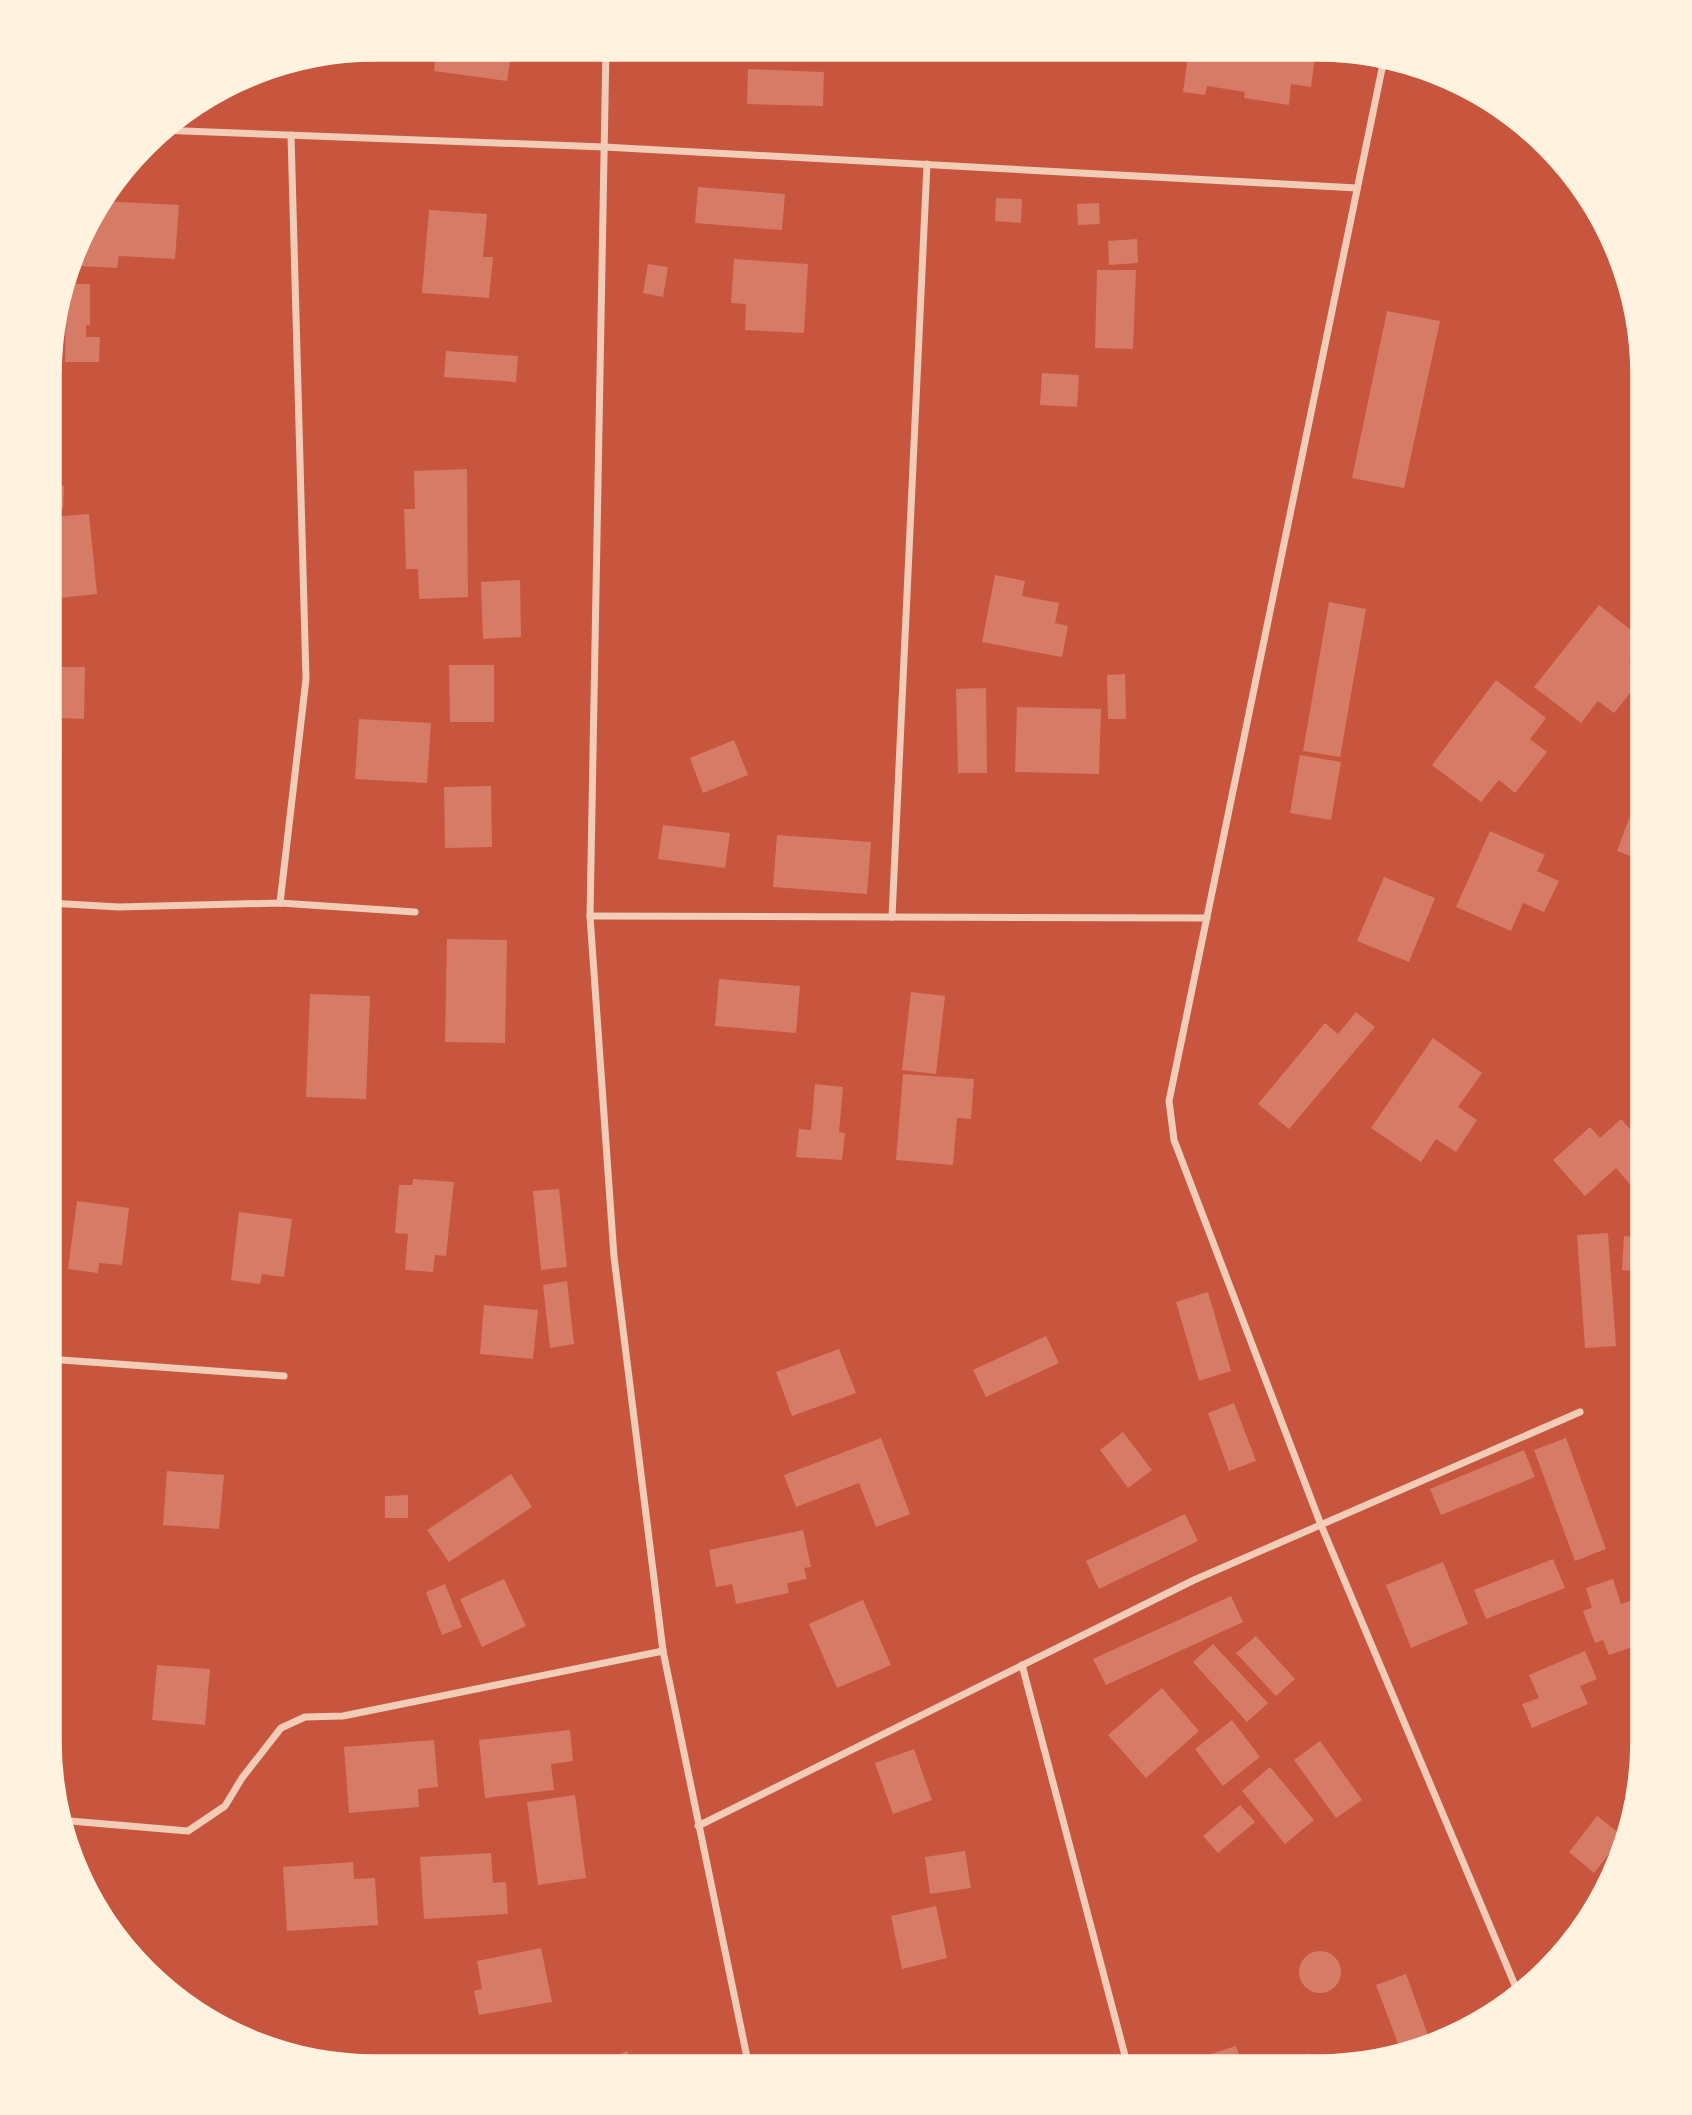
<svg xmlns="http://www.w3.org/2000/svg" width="1692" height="2115" viewBox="0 0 1692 2115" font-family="Raleway,sans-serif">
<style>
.building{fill:#d67c66}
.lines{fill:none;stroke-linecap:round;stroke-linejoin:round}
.minor{stroke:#f1ccb7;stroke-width:7}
.rim{fill:none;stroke:#fff3e0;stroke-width:3.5}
</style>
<rect width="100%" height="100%" fill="#c8553d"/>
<!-- building -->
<g class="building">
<polygon points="378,47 410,47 409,59 377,57"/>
<polygon points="437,47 512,48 507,81 434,71"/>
<polygon points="1189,50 1266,58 1267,50 1316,50 1311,87 1291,84 1289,105 1244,98 1245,92 1207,86 1205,95 1183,92"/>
<polygon points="748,69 824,72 823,106 747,104"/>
<polygon points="698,187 785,194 782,230 695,223"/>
<polygon points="996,198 1022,199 1021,223 995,221"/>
<polygon points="99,201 179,205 175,259 119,256 117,268 79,266 80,243 87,222 93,222 94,207"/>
<polygon points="1099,203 1100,224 1078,225 1077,204"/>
<polygon points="429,210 487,214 483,257 493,257 489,298 422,293"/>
<polygon points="1137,239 1138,263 1109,265 1108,241"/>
<polygon points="734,259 808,264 804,333 745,330 746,304 731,303"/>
<polygon points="648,264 668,267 663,297 643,293"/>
<polygon points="1097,270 1136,270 1133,349 1095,348"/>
<polygon points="66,284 90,284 90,325 86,325 86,337 100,337 99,362 65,362"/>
<polygon points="1387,311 1440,321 1404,488 1352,478"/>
<polygon points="446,351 518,356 516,382 444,377"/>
<polygon points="1042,373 1079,375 1077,407 1040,405"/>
<polygon points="467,469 468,597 419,599 418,569 406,569 404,509 415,509 414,471"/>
<polygon points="50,484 64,486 63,509 50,508"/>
<polygon points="89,514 97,594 50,599 50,517"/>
<polygon points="995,575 1025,581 1022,596 1059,603 1055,623 1068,626 1062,657 982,642"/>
<polygon points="520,580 521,637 483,639 481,582"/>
<polygon points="1329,602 1366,609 1340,757 1303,751"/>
<polygon points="1599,605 1645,641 1629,663 1644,676 1614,713 1598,701 1581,723 1534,687"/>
<polygon points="449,665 494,665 494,722 450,722"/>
<polygon points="49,667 85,667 84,719 62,718 62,759 49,759"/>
<polygon points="1125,674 1126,719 1108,719 1107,675"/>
<polygon points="1496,680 1546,718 1530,739 1547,752 1515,793 1499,780 1481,802 1432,765"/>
<polygon points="986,688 987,773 958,773 956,689"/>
<polygon points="1017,707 1101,709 1099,774 1015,772"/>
<polygon points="359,719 431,723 427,783 355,779"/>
<polygon points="734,740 748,775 703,793 690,758"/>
<polygon points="1300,755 1341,762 1331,820 1290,813"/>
<polygon points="1645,776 1644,861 1617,851"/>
<polygon points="491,786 492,847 445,848 444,787"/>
<polygon points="663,825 730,833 725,868 658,859"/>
<polygon points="1490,831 1545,855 1537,871 1559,881 1544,912 1523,903 1511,931 1456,907"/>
<polygon points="777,835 871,842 867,894 773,887"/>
<polygon points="1384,877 1435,898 1409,962 1357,941"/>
<polygon points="447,939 507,940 505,1043 445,1042"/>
<polygon points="719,979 800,986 796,1033 715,1026"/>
<polygon points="911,992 945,996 936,1074 902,1070"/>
<polygon points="310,994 370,996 366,1099 306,1097"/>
<polygon points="1356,1012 1375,1027 1289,1129 1258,1104 1325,1023 1338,1034"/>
<polygon points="1433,1038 1482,1073 1458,1107 1477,1120 1456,1152 1436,1139 1421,1162 1371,1128"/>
<polygon points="903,1074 974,1079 971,1119 957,1118 953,1165 896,1160"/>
<polygon points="815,1084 843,1087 839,1132 845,1133 842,1160 796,1157 799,1129 811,1130"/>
<polygon points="1621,1119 1644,1145 1644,1201 1616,1168 1585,1196 1553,1160 1590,1127 1600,1138"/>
<polygon points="413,1179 454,1182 446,1256 435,1255 433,1272 405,1270 408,1234 395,1233 399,1185 412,1185"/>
<polygon points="559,1189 567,1267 541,1270 533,1191"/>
<polygon points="77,1201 129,1208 122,1265 99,1263 98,1273 68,1269"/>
<polygon points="239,1212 292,1219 284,1277 262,1274 260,1284 231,1280"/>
<polygon points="1608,1233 1616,1346 1585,1348 1577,1235"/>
<polygon points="1624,1236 1644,1238 1644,1272 1622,1270"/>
<polygon points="567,1281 574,1344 550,1348 543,1285"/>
<polygon points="1208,1292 1231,1371 1199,1381 1176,1302"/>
<polygon points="484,1305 538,1310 533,1359 480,1354"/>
<polygon points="1046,1336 1059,1363 986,1397 973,1370"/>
<polygon points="839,1349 856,1393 792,1416 776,1372"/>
<polygon points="1234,1403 1256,1461 1229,1471 1208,1413"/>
<polygon points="1123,1432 1152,1470 1128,1488 1100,1450"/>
<polygon points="881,1438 910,1514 876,1527 859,1483 796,1507 784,1475"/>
<polygon points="1566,1438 1606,1549 1575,1561 1534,1450"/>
<polygon points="1524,1450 1535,1477 1441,1515 1430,1489"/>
<polygon points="48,1467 57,1467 53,1524 48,1523"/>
<polygon points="167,1471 224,1475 219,1529 163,1525"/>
<polygon points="511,1474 532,1507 449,1562 427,1530"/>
<polygon points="408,1495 408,1518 385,1518 385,1496"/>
<polygon points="1185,1514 1198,1541 1099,1589 1086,1561"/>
<polygon points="803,1530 811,1567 804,1568 807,1579 787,1583 789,1593 736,1604 732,1584 716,1587 709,1550"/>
<polygon points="1553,1559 1565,1588 1486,1619 1474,1590"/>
<polygon points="1443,1562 1468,1624 1411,1648 1386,1585"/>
<polygon points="504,1579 526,1626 482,1647 460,1599"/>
<polygon points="1613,1579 1621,1604 1644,1596 1644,1643 1609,1655 1603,1640 1595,1643 1583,1611 1592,1608 1586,1588"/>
<polygon points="445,1584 462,1627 442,1635 426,1592"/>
<polygon points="1231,1596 1243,1622 1106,1685 1093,1659"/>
<polygon points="863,1600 891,1665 837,1688 809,1624"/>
<polygon points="1256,1636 1295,1679 1276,1696 1236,1653"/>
<polygon points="1213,1644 1268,1703 1247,1722 1193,1662"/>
<polygon points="1585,1651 1597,1679 1580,1686 1588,1704 1532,1728 1522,1704 1539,1698 1529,1675"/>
<polygon points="157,1665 210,1669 205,1725 152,1720"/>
<polygon points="1162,1688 1199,1731 1146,1778 1108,1735"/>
<polygon points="1232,1720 1260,1757 1223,1786 1195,1749"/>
<polygon points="570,1730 573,1761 551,1764 554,1790 485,1798 479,1740"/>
<polygon points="434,1740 438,1787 418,1789 419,1807 349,1813 344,1747"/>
<polygon points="1320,1741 1362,1800 1336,1818 1294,1760"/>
<polygon points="914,1749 932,1800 893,1814 875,1763"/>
<polygon points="1270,1767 1314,1820 1285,1844 1242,1791"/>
<polygon points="575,1795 586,1878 538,1885 527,1802"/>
<polygon points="1240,1805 1255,1822 1218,1853 1203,1836"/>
<polygon points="1597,1816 1623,1836 1594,1873 1569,1852"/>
<polygon points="965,1851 971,1888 930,1894 925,1857"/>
<polygon points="491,1853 493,1883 506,1882 508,1914 424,1919 420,1857"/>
<polygon points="353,1862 354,1879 375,1878 378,1925 287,1931 283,1867"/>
<polygon points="936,1906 947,1958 902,1969 891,1916"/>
<polygon points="541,1948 552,2002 479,2015 474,1991 482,1989 477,1961"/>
<circle cx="1320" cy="1972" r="21"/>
<polygon points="1406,1974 1429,2038 1400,2049 1376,1985"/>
<polygon points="1236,2046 1243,2067 1205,2067 1201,2057"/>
<polygon points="627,2051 634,2067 590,2067"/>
<polygon points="1308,2053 1313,2067 1274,2067"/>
</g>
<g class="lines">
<!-- minor -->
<g class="minor">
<polyline points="606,48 590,916 614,1257 663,1651 749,2067"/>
<polyline points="1384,59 1169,1101 1174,1140 1321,1525 1517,1990"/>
<polyline points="158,130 604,147 1357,188"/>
<polyline points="49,903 119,907 280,903 415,912"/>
<polyline points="280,903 306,679 291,135"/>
<polyline points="590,916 1207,918"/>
<polyline points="892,917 927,164"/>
<polyline points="48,1359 284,1376"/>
<polyline points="1022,1665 1128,2067"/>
<polyline points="58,1820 188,1831 225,1806 242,1778 281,1728 305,1717 343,1716 663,1651"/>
<polyline points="698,1826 1194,1580 1580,1412"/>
</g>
</g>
<!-- crop -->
<path d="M0 0H1692V2115H0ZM375 60H1317A315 315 0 0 1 1632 375V1741A315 315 0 0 1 1317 2056H375A315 315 0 0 1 60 1741V375A315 315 0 0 1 375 60Z" fill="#fff3e0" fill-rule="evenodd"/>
<path class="rim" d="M375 60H1317A315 315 0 0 1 1632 375V1741A315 315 0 0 1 1317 2056H375A315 315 0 0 1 60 1741V375A315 315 0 0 1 375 60Z"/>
</svg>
